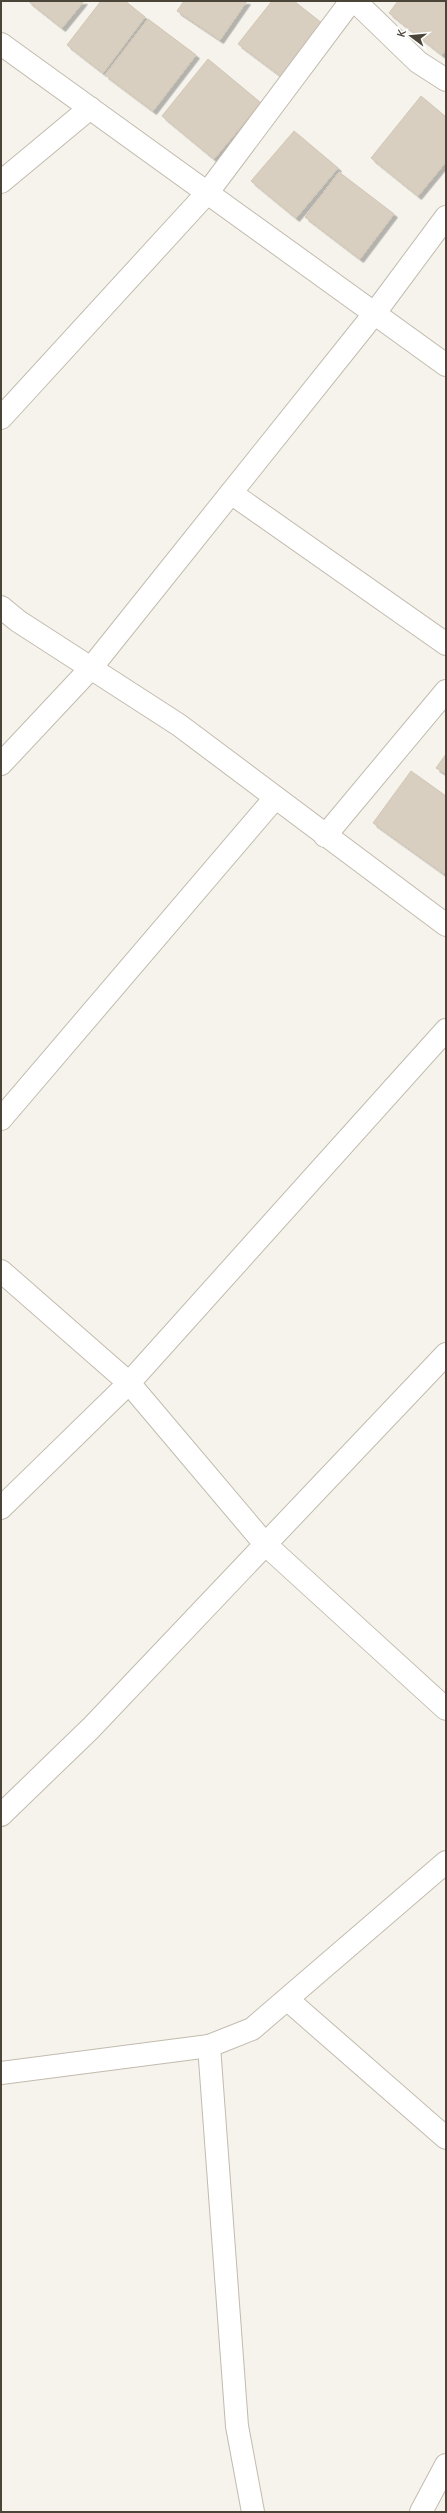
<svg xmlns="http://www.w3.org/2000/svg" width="447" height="2513" viewBox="0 0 447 2513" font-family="Manrope,sans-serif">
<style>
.building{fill:#d8cfc1;stroke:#d3c7b4;filter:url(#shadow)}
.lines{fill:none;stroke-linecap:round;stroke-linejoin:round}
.minor-casing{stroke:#c2bbae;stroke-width:24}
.minor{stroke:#fff;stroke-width:22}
</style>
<defs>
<filter id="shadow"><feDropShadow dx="3.5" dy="3.5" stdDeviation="0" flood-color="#0004"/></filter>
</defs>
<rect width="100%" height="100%" fill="#f6f3ec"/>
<!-- building -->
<g class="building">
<polygon points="28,1 84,1 62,28"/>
<polygon points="101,1 125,1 145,17 103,73 67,45"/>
<polygon points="184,1 247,1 220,40 177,11"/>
<polygon points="272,1 294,1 323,24 282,77 238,44"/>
<polygon points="398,1 446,1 446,49 442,55 389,13"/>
<polygon points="148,19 196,55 153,111 105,75"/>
<polygon points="208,59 261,103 214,159 162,116"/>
<polygon points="421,96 446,117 446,162 418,196 371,158"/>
<polygon points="294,131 338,168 296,218 251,181"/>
<polygon points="339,172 394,214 360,259 305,217"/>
<polygon points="446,754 446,774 436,768"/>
<polygon points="411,771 446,796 446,871 444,874 373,823"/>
</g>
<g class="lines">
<defs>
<g id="minor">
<polyline points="355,1 418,62 446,80"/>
<polyline points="1,44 446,365"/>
<polyline points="1,182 90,108"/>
<polyline points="1,418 208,192 351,1"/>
<polyline points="231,493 446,644"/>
<polyline points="1,607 18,621 179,725 446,925"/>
<polyline points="1,764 91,668 374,314 446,217"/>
<polyline points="325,836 446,691"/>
<polyline points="1,1119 275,798"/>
<polyline points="1,1271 129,1383 265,1544 446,1709"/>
<polyline points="1,1508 129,1383 446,1030"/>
<polyline points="1,1815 91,1728 446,1354"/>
<polyline points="288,2000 446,2138"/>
<polyline points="209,2046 237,2426 253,2512"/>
<polyline points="1,2073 209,2046 252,2029 446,1862"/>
<polyline points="421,2512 446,2465"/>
</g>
</defs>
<!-- minor casing -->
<use href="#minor" class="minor-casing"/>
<!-- minor -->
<use href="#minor" class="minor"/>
</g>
<!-- border -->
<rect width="447" height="2513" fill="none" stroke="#4b4439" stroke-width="4"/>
<!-- north arrow -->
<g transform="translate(411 36) rotate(286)" stroke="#ffffff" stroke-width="3" paint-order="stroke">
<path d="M0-3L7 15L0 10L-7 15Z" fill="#4b4439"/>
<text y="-6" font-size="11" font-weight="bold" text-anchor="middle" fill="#4b4439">K</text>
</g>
</svg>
